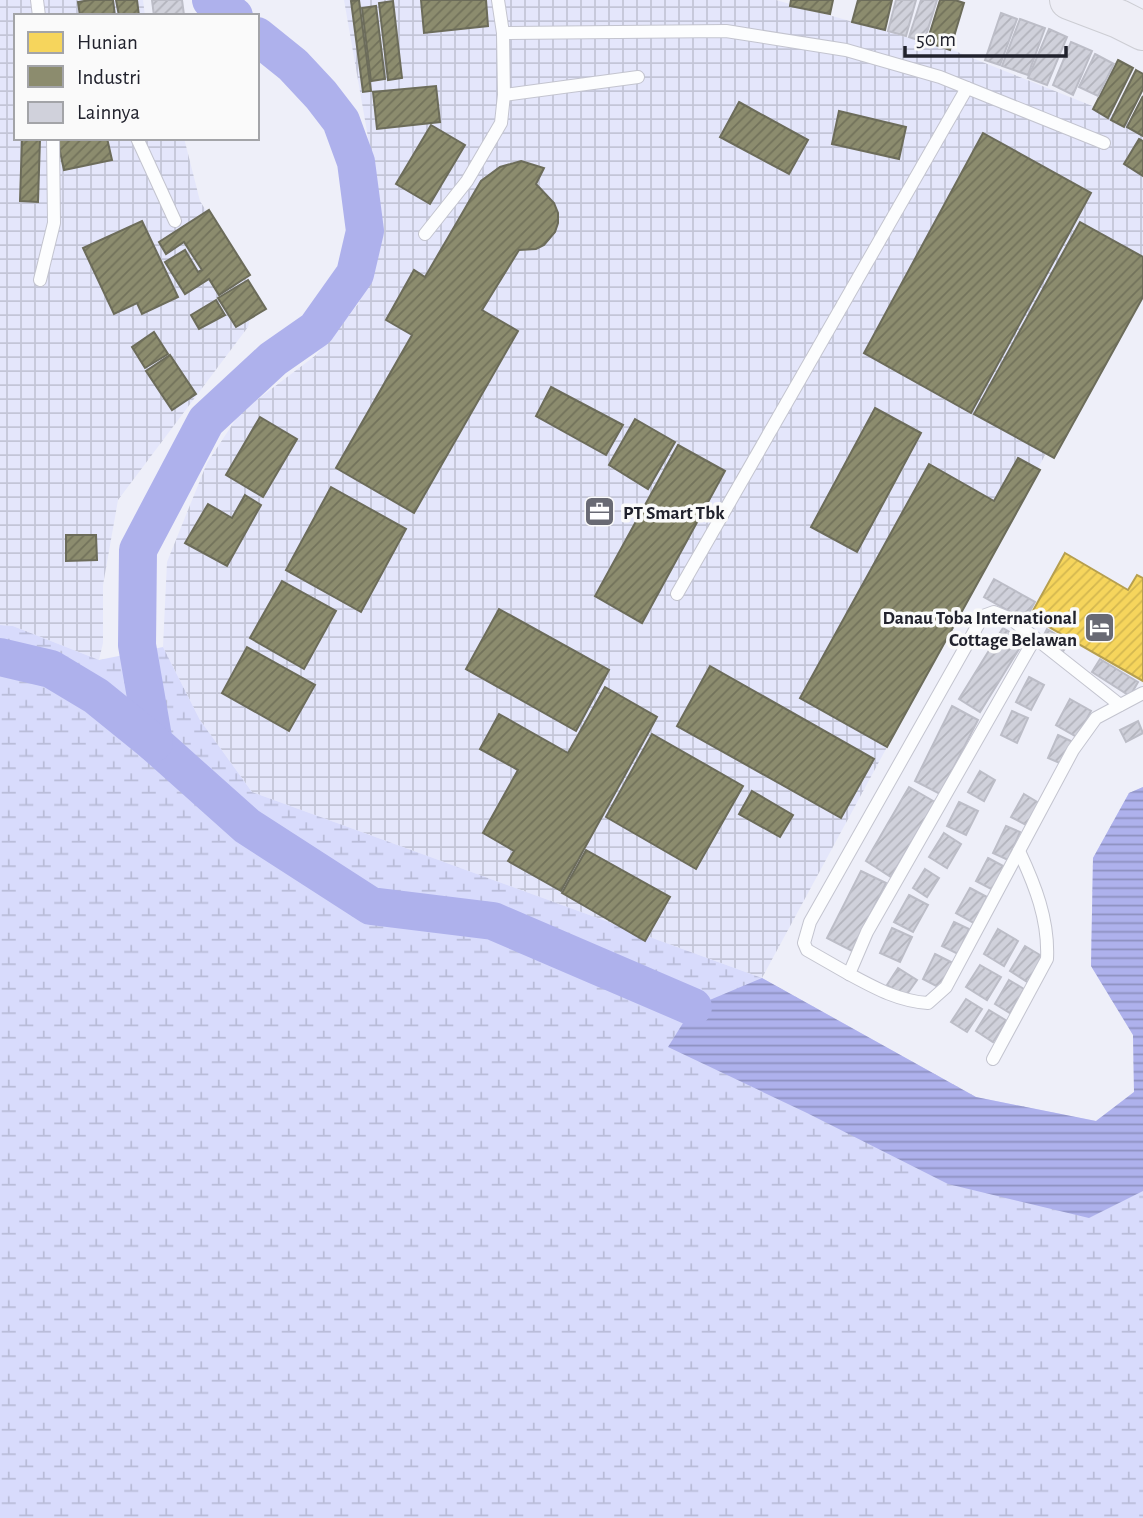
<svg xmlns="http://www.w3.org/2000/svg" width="1143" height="1518" viewBox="0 0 1143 1518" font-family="'Alegreya Sans',sans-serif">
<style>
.industrial{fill:url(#industrial-grid)}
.wetland{fill:url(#wetland-marsh)}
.water{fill:url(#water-rules)}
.homes{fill:url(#homes-hatch);stroke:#b69f4e;stroke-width:2}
.industry{fill:url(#industry-hatch);stroke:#6c6c5a;stroke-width:2}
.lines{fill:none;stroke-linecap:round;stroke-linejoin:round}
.river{stroke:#aeb1ec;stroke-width:38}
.building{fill:url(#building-hatch);stroke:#bcbdc7;stroke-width:2}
.service-casing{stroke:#c3c4cf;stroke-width:14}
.primary-casing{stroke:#cccdd3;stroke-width:40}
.service{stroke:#fcfdfe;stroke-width:12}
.primary{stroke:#eeeef6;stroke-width:38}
.labels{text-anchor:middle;stroke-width:7;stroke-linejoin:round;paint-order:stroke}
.poi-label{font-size:19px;font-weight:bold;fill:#21222d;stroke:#fafafa;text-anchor:start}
</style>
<defs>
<pattern id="industrial-grid" width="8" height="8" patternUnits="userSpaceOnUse" patternTransform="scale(1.75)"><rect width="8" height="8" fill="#e4e6fb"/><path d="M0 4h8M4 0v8" fill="none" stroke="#c3c5d7"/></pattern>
<pattern id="wetland-marsh" width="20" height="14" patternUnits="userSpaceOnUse" patternTransform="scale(1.75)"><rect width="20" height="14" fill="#d8dbfc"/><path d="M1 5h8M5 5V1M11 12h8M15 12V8" fill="none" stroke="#b9bcd8"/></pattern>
<pattern id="water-rules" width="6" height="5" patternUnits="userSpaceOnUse" patternTransform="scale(1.75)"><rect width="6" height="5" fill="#aeb1ec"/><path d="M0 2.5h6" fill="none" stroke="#8d90c0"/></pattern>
<pattern id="homes-hatch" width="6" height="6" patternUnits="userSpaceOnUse" patternTransform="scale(1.75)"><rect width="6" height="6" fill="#f6d55c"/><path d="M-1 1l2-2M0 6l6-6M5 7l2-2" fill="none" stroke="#d3b750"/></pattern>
<pattern id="industry-hatch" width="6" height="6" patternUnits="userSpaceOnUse" patternTransform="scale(1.75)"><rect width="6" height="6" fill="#8c8c6e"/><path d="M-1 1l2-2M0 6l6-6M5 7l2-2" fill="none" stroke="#72725b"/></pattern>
<pattern id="building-hatch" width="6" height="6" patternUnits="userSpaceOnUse" patternTransform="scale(1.75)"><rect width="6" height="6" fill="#d0d1db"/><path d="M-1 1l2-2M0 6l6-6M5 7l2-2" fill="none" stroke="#b2b3bc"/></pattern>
</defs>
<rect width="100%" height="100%" fill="#eeeff9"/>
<!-- industrial -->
<g class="industrial">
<polygon points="0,0 143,0 145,16 16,16 16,138 184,138 200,201 249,279 253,307 248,327 118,500 103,585 103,643 99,660 13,626 0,625"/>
<polygon points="344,0 776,0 955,51 1120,117 1143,131 1143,274 762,978 252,792 200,720 163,647 167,562 207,463 240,413 316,355 359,303 372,258 380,206"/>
</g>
<!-- wetland -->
<polygon class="wetland" points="0,625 13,626 99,660 163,647 200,720 252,792 762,978 976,1097 1096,1121 1134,1092 1133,1035 1091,966 1093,858 1129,793 1143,787 1143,1518 0,1518"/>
<!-- water -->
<polygon class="water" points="1143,787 1143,1191 1089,1218 948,1184 807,1113 668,1047 693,1007 762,978 976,1097 1096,1121 1134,1092 1133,1035 1091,966 1093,858 1129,793"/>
<!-- homes -->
<polygon class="homes" points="1065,553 1128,590 1137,575 1143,578 1143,681 1030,616"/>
<!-- industry -->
<g class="industry">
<polygon points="90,0 113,0 115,16 80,16 78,2"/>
<polygon points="116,0 137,0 139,16 119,16"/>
<polygon points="359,0 371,91 363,92 351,1"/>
<polygon points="421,0 486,0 488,26 424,33"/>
<polygon points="791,0 833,0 830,14 790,6"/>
<polygon points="858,0 892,0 885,30 852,22"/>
<polygon points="940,0 955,0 964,3 950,50 927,42"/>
<polygon points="393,1 402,78 388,80 379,3"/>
<polygon points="376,6 385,79 371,81 362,8"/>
<polygon points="1118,60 1133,68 1108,118 1093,109"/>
<polygon points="1136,70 1143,74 1143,89 1124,127 1111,120"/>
<polygon points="436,86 440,122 377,129 373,92"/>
<polygon points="1143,96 1143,136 1127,127"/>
<polygon points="739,102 808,140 789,174 720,137"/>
<polygon points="839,111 906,127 899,159 832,144"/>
<polygon points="431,125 465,145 430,204 396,184"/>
<polygon points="983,133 1091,193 971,413 864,353"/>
<polygon points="57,138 107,138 112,160 64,170"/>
<polygon points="22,139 40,139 38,202 20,201"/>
<polygon points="1139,139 1143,141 1143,176 1124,164"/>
<polygon points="521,161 544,168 536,184 554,203 558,213 558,223 555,232 544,245 536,249 519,250 482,310 518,331 414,513 336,468 412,335 386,320 414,270 425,277 481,181 500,167"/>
<polygon points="209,210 250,275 219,295 209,279 185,294 165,262 185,250 198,272 202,270 184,242 166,254 159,242"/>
<polygon points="142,221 178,297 142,314 137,303 114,314 83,248"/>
<polygon points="1080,222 1143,257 1143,297 1054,458 974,414"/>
<polygon points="248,280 266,309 236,327 218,298"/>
<polygon points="216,300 225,315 199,329 191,315"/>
<polygon points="154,332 168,354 145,368 132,347"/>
<polygon points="170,355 196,394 172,410 146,371"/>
<polygon points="551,387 623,425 606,455 536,416"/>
<polygon points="875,408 921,433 857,552 811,527"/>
<polygon points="260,417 297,439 263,497 226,475"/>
<polygon points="635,419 675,442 648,489 609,465"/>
<polygon points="678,445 725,471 642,623 595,596"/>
<polygon points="1018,458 1040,470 887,747 800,698 929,464 994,501"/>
<polygon points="331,487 406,529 361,612 286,570"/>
<polygon points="245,495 261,505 227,566 185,543 208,504 232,518"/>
<polygon points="66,535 96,535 97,560 66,561"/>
<polygon points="282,581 336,611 304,669 250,638"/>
<polygon points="499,609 609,670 576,731 466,669"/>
<polygon points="247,647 315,685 289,731 222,693"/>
<polygon points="710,666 874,759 841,818 677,726"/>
<polygon points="605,687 657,717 561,891 508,861 514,851 483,833 518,770 480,749 499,714 568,753"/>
<polygon points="652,734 743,786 696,869 606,817"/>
<polygon points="752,791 793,815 780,837 739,814"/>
<polygon points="586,850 670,897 645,941 562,893"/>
</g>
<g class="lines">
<!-- river -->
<g class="river">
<polyline points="211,0 234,16"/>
<polyline points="257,36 293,65 321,95 341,121 356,162 365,231 355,274 316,329 273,359 206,421 138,550 137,645 154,743 247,826 371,906 493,921 693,1007"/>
<polyline points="0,657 51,669 96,696 154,743"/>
</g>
</g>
<!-- building -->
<g class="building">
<polygon points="152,0 182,0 184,15 154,16"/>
<polygon points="896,0 916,0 906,36 888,31"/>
<polygon points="921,0 937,0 924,42 909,37"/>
<polygon points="1001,13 1017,19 1000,65 985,60"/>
<polygon points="1020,19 1045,28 1028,75 1002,66"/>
<polygon points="1049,29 1067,37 1047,85 1028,78"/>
<polygon points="1071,42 1092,51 1073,95 1053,85"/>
<polygon points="1095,54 1114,64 1098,96 1079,87"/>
<polygon points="994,579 1035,602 1025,620 984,597"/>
<polygon points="1003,628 1024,641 980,712 959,699"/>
<polygon points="1047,629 1069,642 1062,653 1041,641"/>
<polygon points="1100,659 1138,682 1130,696 1092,672"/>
<polygon points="1029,677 1044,685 1031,710 1016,702"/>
<polygon points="1070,699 1091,711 1077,737 1056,725"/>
<polygon points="952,706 978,720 940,794 915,781"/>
<polygon points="1012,711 1028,718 1017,743 1001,735"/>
<polygon points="1138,721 1143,733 1126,742 1120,730"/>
<polygon points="1058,735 1073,742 1062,764 1048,758"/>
<polygon points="980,771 995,780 984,801 968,792"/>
<polygon points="909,787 935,802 891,877 866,861"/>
<polygon points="1024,794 1039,803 1026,825 1011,817"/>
<polygon points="959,802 978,811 966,835 947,826"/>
<polygon points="1006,826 1020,832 1008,860 993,853"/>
<polygon points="944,833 961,844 947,868 929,857"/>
<polygon points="988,858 1005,867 993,890 976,881"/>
<polygon points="925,869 939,878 927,897 913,888"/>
<polygon points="861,871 886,883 852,951 827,938"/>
<polygon points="970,888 987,897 974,923 956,913"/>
<polygon points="909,895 928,905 913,932 894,922"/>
<polygon points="954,922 969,929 958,954 942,946"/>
<polygon points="892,928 912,937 900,962 880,953"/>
<polygon points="998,929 1018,941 1004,966 984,954"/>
<polygon points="1025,946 1045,958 1029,983 1010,971"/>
<polygon points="935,954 953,963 940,988 923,979"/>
<polygon points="980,965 1001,977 987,1000 966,987"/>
<polygon points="898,968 917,980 905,997 887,985"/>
<polygon points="1009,980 1024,989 1010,1013 995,1004"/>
<polygon points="966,999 982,1009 967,1032 951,1022"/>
<polygon points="989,1010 1007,1021 993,1042 976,1031"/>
</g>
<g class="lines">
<defs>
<g id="service">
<polyline points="37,0 39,16"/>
<polyline points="503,33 726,31 846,50 940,77 1104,143"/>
<polyline points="504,95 638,77"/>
<polyline points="137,138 175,221"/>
<polyline points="425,234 467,181 501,123 504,95 503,33 498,0"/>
<polyline points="40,280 54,223 53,138"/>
<polyline points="677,594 967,88"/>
<path d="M 1035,638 L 867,932 L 849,974 C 875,988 898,1001 928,1003 L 946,987 L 1073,750 L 1096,718 L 1143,693"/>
<polyline points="849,974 807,950 804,943 810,922 983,616 994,612 1011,619 1120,705"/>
<path d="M 993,1059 L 1047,959 C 1049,920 1035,885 1019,851"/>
</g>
<polyline id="primary" points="1069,0 1119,19 1143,31"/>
</defs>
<!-- service casing -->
<use href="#service" class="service-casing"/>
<!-- primary casing -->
<use href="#primary" class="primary-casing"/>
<!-- service -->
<use href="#service" class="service"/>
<!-- primary -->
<use href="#primary" class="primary"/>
</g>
<!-- icons -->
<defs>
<symbol id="office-square" viewBox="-11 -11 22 22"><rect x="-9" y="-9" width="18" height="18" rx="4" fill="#696a74" stroke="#fafafa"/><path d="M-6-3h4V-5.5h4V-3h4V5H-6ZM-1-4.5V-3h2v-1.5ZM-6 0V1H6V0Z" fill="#fff"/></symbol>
<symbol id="hotel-square" viewBox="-11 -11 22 22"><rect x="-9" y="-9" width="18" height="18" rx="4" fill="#696a74" stroke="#fafafa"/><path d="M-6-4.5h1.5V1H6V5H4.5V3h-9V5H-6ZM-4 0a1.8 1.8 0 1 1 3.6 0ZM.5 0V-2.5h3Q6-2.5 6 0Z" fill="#fff"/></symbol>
</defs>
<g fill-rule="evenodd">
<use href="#office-square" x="582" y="494" width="35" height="35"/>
<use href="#hotel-square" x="1082" y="610" width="35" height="35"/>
</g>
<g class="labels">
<!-- poi labels -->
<g class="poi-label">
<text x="623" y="519">PT Smart Tbk</text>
<text x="1077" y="624" text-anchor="end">Danau Toba International<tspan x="1077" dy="22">Cottage Belawan</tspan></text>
</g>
</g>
<!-- legend -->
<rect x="14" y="14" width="245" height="126" fill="#fafafa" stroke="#a3a4a8" stroke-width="2"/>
<rect x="28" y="32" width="35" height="21" fill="#f6d55c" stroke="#a3a4a8" stroke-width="2"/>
<text x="77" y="49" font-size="21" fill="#21222d">Hunian</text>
<rect x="28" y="66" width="35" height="21" fill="#8c8c6e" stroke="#a3a4a8" stroke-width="2"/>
<text x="77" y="84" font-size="21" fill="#21222d">Industri</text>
<rect x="28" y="102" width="35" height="21" fill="#d0d1db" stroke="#a3a4a8" stroke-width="2"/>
<text x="77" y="119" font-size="21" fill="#21222d">Lainnya</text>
<!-- scale -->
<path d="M905 46v10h161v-10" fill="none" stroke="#21222d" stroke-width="3.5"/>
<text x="916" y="46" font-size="21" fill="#21222d" stroke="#fafafa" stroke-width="5" paint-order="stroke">50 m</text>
</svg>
